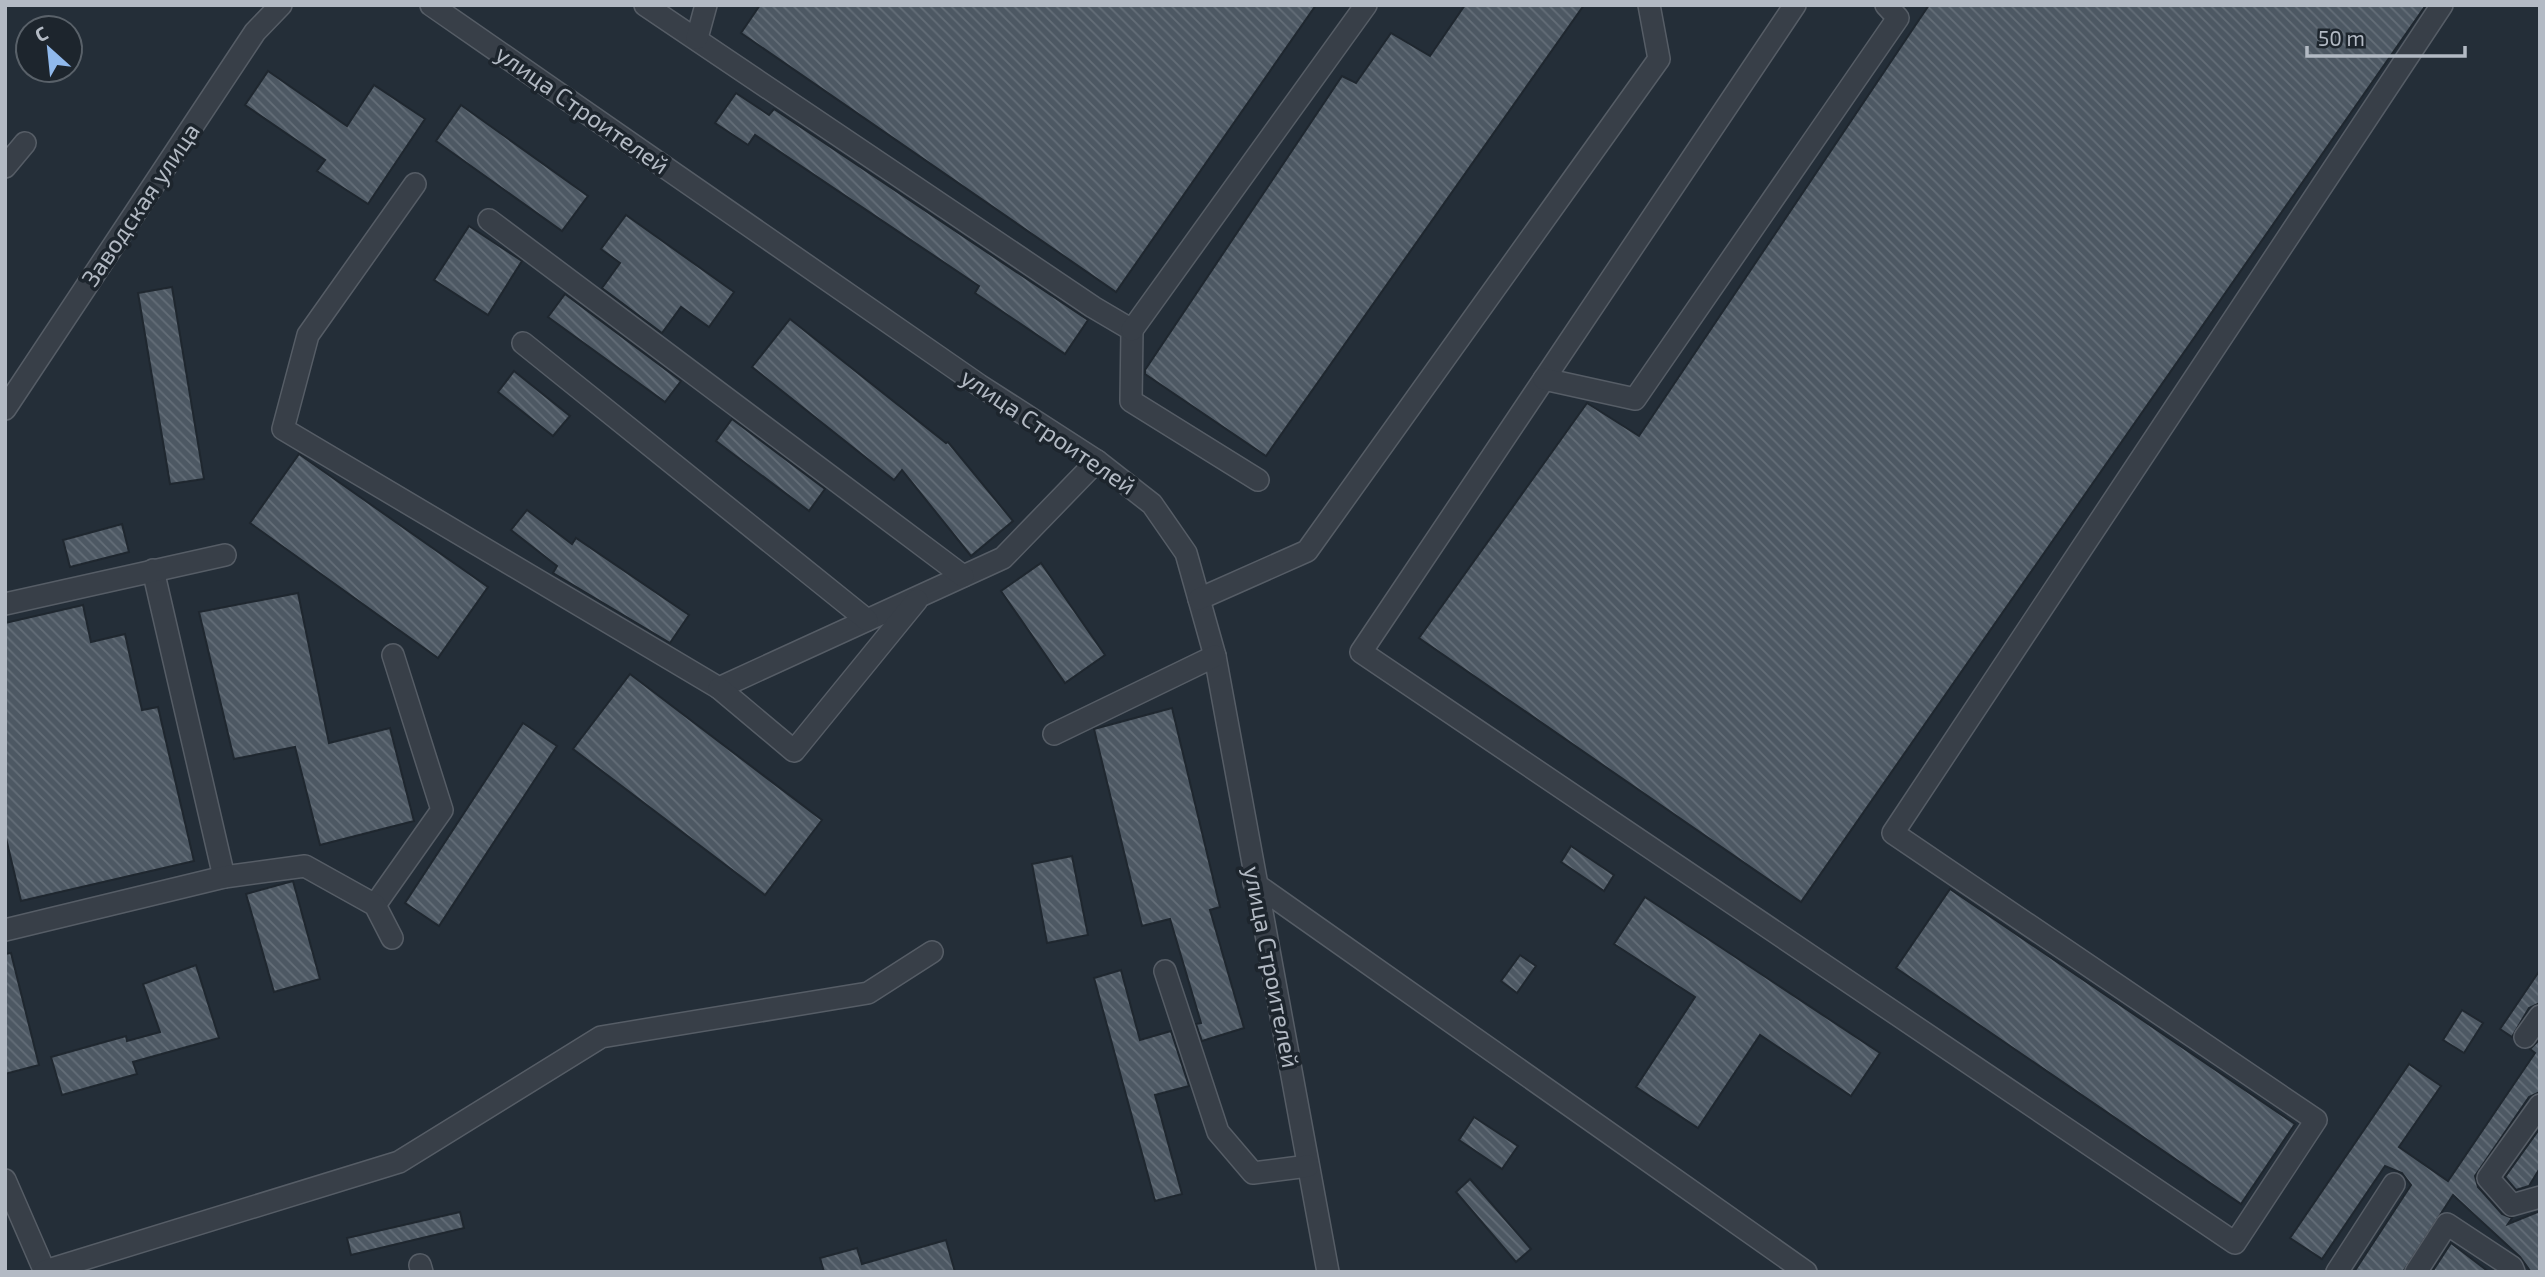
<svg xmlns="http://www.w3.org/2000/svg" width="2545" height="1277" viewBox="0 0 2545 1277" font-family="'Exo 2',sans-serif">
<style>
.building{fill:url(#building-back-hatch);stroke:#1f272f;stroke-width:2}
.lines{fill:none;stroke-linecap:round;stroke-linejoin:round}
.minor-casing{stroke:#565d66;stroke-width:24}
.minor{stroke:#383f48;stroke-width:21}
.labels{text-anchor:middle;stroke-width:7;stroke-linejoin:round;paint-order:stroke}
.street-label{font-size:24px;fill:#b3bac4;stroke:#1d252d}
</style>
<defs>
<pattern id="building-back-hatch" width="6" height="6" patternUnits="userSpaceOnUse" patternTransform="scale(1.75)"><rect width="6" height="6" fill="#4d5863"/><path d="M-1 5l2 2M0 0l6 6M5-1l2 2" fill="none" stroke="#646e78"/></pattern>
</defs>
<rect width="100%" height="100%" fill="#242e38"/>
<!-- building -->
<g class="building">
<polygon points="760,5 1316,5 1116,292 741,33"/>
<polygon points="1465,5 1584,5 1266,456 1145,374 1145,370 1342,76 1356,83 1391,33 1430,56"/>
<polygon points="1929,5 2426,5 1801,902 1419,638 1587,403 1639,436"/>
<polygon points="268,71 347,126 374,85 425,119 368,204 317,171 325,160 245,105"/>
<polygon points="736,93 769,115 774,109 1088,320 1065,354 975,293 979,286 755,135 748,145 715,123"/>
<polygon points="461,105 588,196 562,231 436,141"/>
<polygon points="626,215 734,292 709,327 681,307 662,333 602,288 620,263 601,249"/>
<polygon points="469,226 522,261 488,315 434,280"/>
<polygon points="172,287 204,479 170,484 138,293"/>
<polygon points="565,294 681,381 665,402 548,317"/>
<polygon points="790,319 946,443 948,442 1013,521 971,556 902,470 894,480 752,367"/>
<polygon points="514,371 570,416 553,436 498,392"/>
<polygon points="732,419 825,489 809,511 716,441"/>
<polygon points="299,454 488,587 438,658 250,523"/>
<polygon points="527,510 572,544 576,538 689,615 670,643 553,573 557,566 511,530"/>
<polygon points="122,524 129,552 70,567 63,540"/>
<polygon points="1041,563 1105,655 1065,683 1001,591"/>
<polygon points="298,593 329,743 390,728 414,821 320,845 295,747 234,759 199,612"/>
<polygon points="83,605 91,642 125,634 142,710 158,707 194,861 21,901 5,834 5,623"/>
<polygon points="630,674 822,820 765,895 573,749"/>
<polygon points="1172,708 1220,907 1210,910 1244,1028 1202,1041 1196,1024 1201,1023 1170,919 1142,926 1094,729"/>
<polygon points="523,723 557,746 439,926 405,903"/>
<polygon points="1571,846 1614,875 1604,891 1561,862"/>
<polygon points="1072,856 1088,935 1047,943 1032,864"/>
<polygon points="293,881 320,979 274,992 246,894"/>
<polygon points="1950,889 2295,1124 2241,1204 1896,968"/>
<polygon points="1645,897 1880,1053 1851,1096 1760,1035 1698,1128 1636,1087 1695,997 1614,944"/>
<polygon points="11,953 39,1065 5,1074 5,954"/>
<polygon points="1520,955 1536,966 1517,993 1501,981"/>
<polygon points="196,965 219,1038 133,1062 137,1074 62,1095 51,1057 126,1036 127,1041 160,1032 143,984"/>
<polygon points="1121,970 1140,1040 1171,1031 1189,1086 1155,1095 1182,1194 1155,1201 1094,978"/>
<polygon points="2540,970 2540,1003 2529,1008 2512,1037 2500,1029"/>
<polygon points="2462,1010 2483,1023 2464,1053 2443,1040"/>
<polygon points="2540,1039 2540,1092 2529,1097 2475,1176 2478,1187 2502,1214 2512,1218 2508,1224 2540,1211 2540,1272 2531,1272 2520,1257 2453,1195 2403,1272 2354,1272 2411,1185 2402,1173 2385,1166 2322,1259 2290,1238 2409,1064 2441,1086 2399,1147 2448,1181 2535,1053 2530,1049"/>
<polygon points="1474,1117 1518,1146 1502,1169 1459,1140"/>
<polygon points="2540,1128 2540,1168 2529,1186 2516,1190 2505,1177"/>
<polygon points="1470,1179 1531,1249 1516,1262 1456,1192"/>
<polygon points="460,1212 464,1228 351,1255 347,1238"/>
<polygon points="946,1240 955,1272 824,1272 820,1258 857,1248 862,1264"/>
<polygon points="2451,1243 2489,1272 2432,1272"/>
</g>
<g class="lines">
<defs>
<g id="minor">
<polyline points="431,5 979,385 1097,461 1152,504 1186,553 1215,656 1328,1272"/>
<polyline points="645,5 1093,307 1132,330 1131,401 1258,480"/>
<polyline points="1795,5 1361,652 2235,1243 2316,1120 1893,833 2442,5"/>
<polyline points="697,38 706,5"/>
<polyline points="5,167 25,143"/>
<polyline points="415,184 308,335 283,429 719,688 1003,558 1097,461"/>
<polyline points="489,220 963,576"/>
<polyline points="1132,330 1366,5"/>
<polyline points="523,343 867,620"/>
<polyline points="1544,379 1635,399 1898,18 1886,5"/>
<polyline points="5,409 255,32 281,5"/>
<polyline points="153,570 224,877"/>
<polyline points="1199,599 1307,551 1659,59 1649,5"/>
<polyline points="5,604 225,555"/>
<polyline points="719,688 794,751 917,600"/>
<polyline points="1054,734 1215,656"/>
<polyline points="1254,883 1806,1272"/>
<polyline points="375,905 442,810 393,655"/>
<polyline points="5,930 224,877 305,866 375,905 392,938"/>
<polyline points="1165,971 1218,1132 1253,1173 1308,1166"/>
<polyline points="2525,1037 2540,1016"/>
<polyline points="2540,1105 2488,1178 2512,1205 2540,1197"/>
<polyline points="5,1180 45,1272"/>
<polyline points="420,1265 422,1272"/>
<polyline points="45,1271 399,1162 601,1037 868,993 932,952"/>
<polyline points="2337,1272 2394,1184"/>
<polyline points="2416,1272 2447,1224 2512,1267 2514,1272"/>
</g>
</defs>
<!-- minor casing -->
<use href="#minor" class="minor-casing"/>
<!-- minor -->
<use href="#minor" class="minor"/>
</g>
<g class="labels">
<!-- street labels -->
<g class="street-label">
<text transform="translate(582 110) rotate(35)" y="8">улица Строителей</text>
<text transform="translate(141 205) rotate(-56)" y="8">Заводская улица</text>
<text transform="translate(1048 432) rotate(34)" y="8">улица Строителей</text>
<text transform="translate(1271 967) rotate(79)" y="8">улица Строителей</text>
</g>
</g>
<!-- border -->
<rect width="2545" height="1277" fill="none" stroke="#b3bac4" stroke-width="14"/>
<!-- north arrow -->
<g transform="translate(49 49) rotate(333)"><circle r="33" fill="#1d252d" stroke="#596169" stroke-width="2"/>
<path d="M0-5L12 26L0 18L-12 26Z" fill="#90b9ec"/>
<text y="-10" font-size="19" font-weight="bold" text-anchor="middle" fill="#b3bac4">С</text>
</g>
<!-- scale -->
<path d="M2307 46v10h158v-10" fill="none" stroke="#b3bac4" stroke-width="3.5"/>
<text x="2318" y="46" font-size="21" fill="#b3bac4" stroke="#1d252d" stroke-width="5" paint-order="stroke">50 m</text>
</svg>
